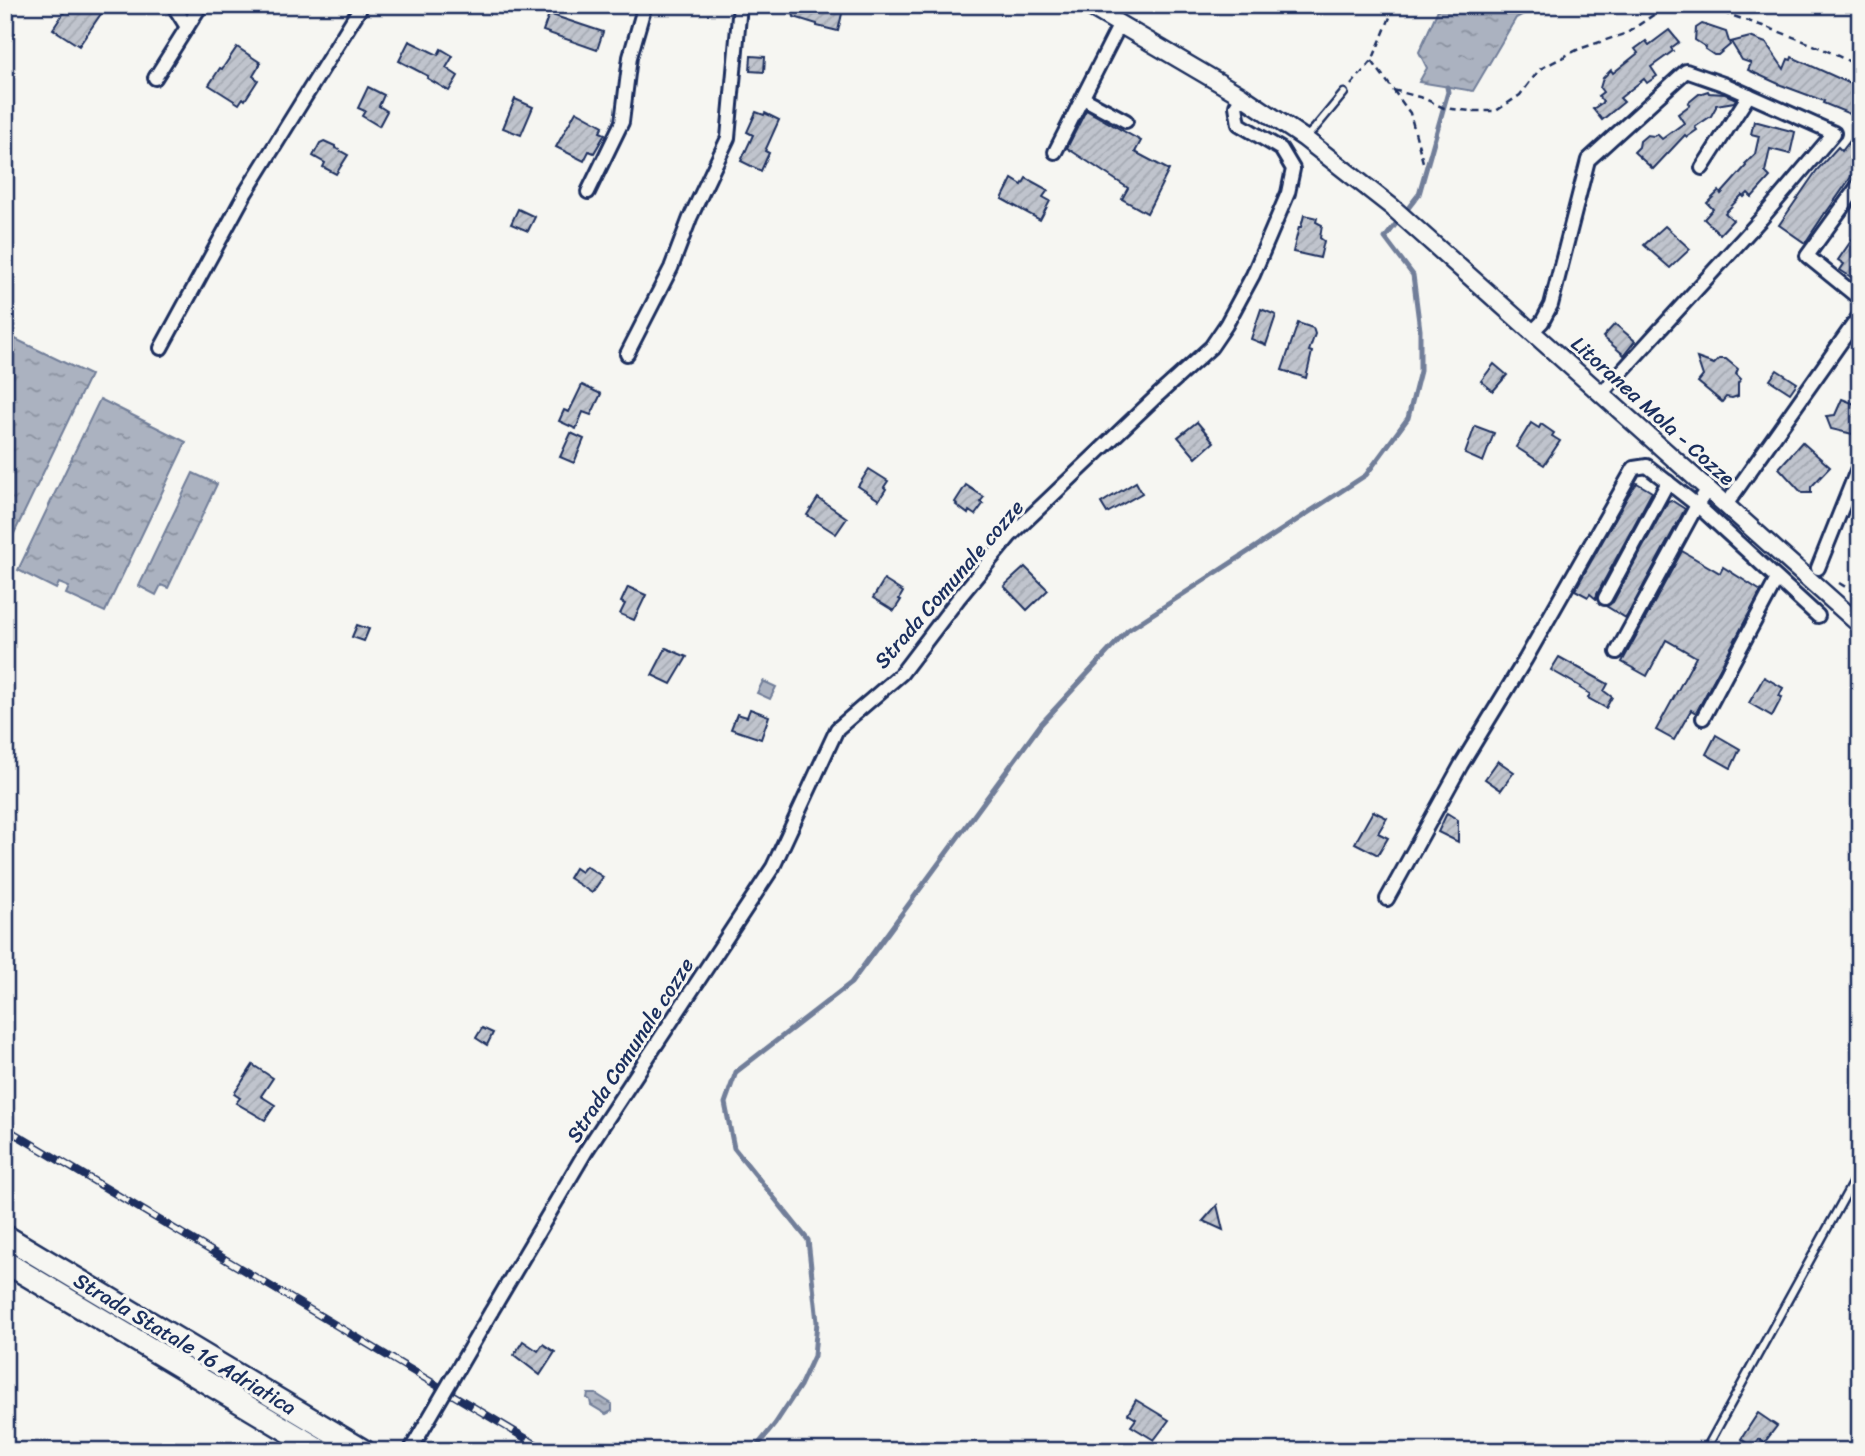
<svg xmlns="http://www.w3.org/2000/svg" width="1865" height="1456" viewBox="0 0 1865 1456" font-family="Sriracha,sans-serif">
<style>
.water{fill:url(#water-ripples);stroke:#717e99;stroke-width:2}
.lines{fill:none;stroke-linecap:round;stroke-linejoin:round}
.stream{stroke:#717e99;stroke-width:5}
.building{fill:url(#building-hatch);stroke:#1b2f5e;stroke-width:2}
.service-casing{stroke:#1b2f5e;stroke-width:11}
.minor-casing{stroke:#1b2f5e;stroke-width:18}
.tertiary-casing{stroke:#1b2f5e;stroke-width:21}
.trunk-casing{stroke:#1b2f5e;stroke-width:26}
.path{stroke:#1b2f5e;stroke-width:2.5;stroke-dasharray:7 5;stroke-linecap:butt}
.service{stroke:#f6f6f2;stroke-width:6}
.minor{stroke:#f6f6f2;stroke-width:12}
.tertiary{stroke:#f6f6f2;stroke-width:16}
.trunk{stroke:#f6f6f2;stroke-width:21}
.rail-casing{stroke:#1b2f5e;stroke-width:8}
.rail{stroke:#f6f6f2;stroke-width:5;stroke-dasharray:16;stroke-linecap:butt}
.minor-bridge-casing{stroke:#1b2f5e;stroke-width:18;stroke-linecap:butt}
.minor-bridge{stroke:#f6f6f2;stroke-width:12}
.labels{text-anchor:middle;stroke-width:6;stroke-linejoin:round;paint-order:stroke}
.street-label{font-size:21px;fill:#1b2f5e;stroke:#f6f6f2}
</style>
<defs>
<pattern id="water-ripples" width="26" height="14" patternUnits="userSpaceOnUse" patternTransform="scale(1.75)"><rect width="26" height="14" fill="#abb2c0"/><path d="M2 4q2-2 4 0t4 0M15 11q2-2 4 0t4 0" fill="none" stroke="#8a919f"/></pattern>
<pattern id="building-hatch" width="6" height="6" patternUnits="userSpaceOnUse" patternTransform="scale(1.75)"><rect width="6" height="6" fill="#c0c4cd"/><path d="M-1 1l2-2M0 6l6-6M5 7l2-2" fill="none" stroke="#a4a9b2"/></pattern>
</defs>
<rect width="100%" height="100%" fill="#f6f6f2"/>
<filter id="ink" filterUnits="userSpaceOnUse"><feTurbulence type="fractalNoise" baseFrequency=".0143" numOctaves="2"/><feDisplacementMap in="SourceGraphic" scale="14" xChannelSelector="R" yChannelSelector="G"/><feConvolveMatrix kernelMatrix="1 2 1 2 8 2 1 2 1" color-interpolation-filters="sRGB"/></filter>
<g filter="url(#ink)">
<!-- water -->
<g class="water">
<polygon points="1440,5 1540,5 1516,18 1473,91 1419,82 1427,68 1419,52"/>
<polygon points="5,334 90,375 8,546 5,544"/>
<polygon points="100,399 186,442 105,612 66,594 69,587 59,583 56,589 18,570"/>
<polygon points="193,473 217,484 168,588 161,585 156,595 139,586"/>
<polygon points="763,681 776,687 770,699 757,693"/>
<polygon points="588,1394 596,1394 612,1404 612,1411 606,1414 591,1405 590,1400 587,1398"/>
</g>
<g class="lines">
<!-- stream -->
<polyline class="stream" points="753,1451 775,1424 800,1386 814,1356 817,1322 808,1240 734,1148 725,1103 736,1072 851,983 1041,724 1128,630 1366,475 1408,418 1420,371 1420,330 1413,275 1385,238 1419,194 1448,92 1447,87"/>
</g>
<!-- building -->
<g class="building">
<polygon points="69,5 107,5 79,46 53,29"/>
<polygon points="791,5 844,5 838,31 817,26 817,24 794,17"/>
<polygon points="549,14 603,32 597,50 543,31"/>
<polygon points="1702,24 1726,32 1730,45 1718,55 1714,55 1705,49 1706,47 1695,40 1696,28"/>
<polygon points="1669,30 1679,42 1671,48 1673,51 1651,67 1657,76 1647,83 1644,79 1620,98 1624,102 1602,120 1593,109 1603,102 1598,96 1603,92 1600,88 1603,78 1611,70 1613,73 1638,53 1635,49 1646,41 1649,45"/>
<polygon points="1750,37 1766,43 1784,69 1788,59 1791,60 1792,57 1860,88 1860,102 1850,114 1823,103 1824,101 1781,85 1748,70 1751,63 1742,60 1731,42"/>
<polygon points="409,41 438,55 441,49 453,56 446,68 458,76 449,91 427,78 428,76 399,61"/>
<polygon points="237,47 261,63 253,76 258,80 245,100 243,98 239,104 209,85 220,68 222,69"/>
<polygon points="751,56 765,57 764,72 750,71"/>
<polygon points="368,87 384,95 379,106 387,111 379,126 362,116 365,111 358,108"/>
<polygon points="1708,91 1709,93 1725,94 1736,99 1734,102 1716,105 1716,107 1711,116 1695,127 1697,130 1687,137 1685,135 1653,169 1634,152 1639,147 1640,141 1647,135 1654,136 1657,134 1662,139 1684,123 1678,114 1690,105 1688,103 1699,94"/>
<polygon points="515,99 533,107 521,135 503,128"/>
<polygon points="1086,110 1141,141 1135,152 1169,170 1147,213 1122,199 1128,188 1067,148"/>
<polygon points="576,111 603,126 600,132 605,134 594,153 589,151 584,161 556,147"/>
<polygon points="756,112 764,115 765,113 779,120 765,151 769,153 761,171 741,161 753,135 747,132"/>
<polygon points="1754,121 1795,132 1790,154 1770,149 1765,172 1770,177 1752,197 1748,193 1744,197 1742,195 1725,213 1733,220 1720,234 1704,219 1713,209 1707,203 1719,191 1721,194 1746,166 1745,164 1755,154 1759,136 1751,134"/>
<polygon points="1860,128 1860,164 1826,213 1825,213 1805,243 1779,225 1817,170 1838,147 1842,151"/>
<polygon points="324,141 335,146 335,148 348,155 336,174 323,167 325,163 313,156 320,143"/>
<polygon points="1026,178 1048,190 1043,197 1050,201 1040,220 1002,199 1012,179 1022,185"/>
<polygon points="518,209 535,217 528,231 511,224"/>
<polygon points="1304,215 1317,218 1316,222 1322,225 1320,238 1324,241 1320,258 1293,252 1299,227 1301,227"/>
<polygon points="1665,226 1690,249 1670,268 1644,245"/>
<polygon points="1860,228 1860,265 1851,277 1840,270 1844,264 1838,260"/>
<polygon points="1261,309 1276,315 1266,345 1251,339"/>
<polygon points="1298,323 1313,328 1315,334 1309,351 1312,352 1306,378 1282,370"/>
<polygon points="1615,324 1635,341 1624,355 1603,337"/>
<polygon points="1697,358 1714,364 1719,359 1726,359 1738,369 1736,374 1741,379 1738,383 1738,396 1732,398 1726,397 1722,402 1698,382 1703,376"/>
<polygon points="1494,364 1507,375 1493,391 1481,381"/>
<polygon points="1777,370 1797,383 1790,393 1770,380"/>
<polygon points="582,385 601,394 591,415 583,412 576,429 559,421 564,410 569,412"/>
<polygon points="1842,399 1860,406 1860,428 1857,435 1831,429 1826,416 1835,415"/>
<polygon points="1197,422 1214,442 1196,458 1178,437"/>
<polygon points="1531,423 1539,428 1541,424 1554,433 1552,436 1560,441 1544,465 1516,447"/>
<polygon points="1475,426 1494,433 1483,462 1465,454"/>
<polygon points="571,433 584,439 574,463 560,457"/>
<polygon points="1802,442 1830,467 1811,487 1811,493 1802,493 1779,468"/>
<polygon points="869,469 888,481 884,487 886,489 879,500 858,486"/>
<polygon points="1136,482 1142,493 1107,513 1101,503"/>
<polygon points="1637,483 1652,492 1597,594 1596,599 1590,594 1588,597 1575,590 1628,496"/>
<polygon points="966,485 984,497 980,502 983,504 975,515 969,511 968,514 956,505 957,504 955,502"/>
<polygon points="818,498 847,518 836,534 807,515"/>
<polygon points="1671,500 1685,509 1626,618 1606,606 1613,602 1668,501"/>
<polygon points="1682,551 1720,573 1723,567 1761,591 1696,713 1691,710 1674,740 1656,730 1696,657 1666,640 1647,676 1622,662"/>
<polygon points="1025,567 1048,590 1027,610 1004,586"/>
<polygon points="884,580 903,592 899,599 901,600 894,611 873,598"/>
<polygon points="628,587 646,595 634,620 620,614 625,604 621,602"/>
<polygon points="357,625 369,629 364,641 352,637"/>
<polygon points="666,648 687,657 671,684 652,675"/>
<polygon points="1559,657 1608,684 1604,691 1612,697 1606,708 1588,698 1590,694 1580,688 1581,687 1551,670"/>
<polygon points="1764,677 1783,688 1779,696 1782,697 1772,716 1749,703"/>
<polygon points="750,709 769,716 761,739 731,729 737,714 747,717"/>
<polygon points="1716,735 1740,749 1731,768 1706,754"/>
<polygon points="1498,761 1514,772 1501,790 1485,779"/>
<polygon points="1373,811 1387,818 1378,833 1388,838 1378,855 1355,843"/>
<polygon points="1447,813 1458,820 1458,842 1438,832"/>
<polygon points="586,866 603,877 592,893 569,878 575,868 581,872"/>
<polygon points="482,1028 493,1033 487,1045 476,1038"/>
<polygon points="253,1065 273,1078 261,1096 275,1105 265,1120 236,1103 240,1098 234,1094"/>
<polygon points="1217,1205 1223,1230 1203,1221"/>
<polygon points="523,1341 538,1351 543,1344 555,1352 540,1375 514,1355"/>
<polygon points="1136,1400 1169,1420 1154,1440 1131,1426 1136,1419 1128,1414"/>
<polygon points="1758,1413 1777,1426 1764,1443 1759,1439 1753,1447 1741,1439"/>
</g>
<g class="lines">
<defs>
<g id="service">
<polyline points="1306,137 1315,128 1344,93"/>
<polyline points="1705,1451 1860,1169"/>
</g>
<g id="minor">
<polyline points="173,5 187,27"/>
<polyline points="155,78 201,5"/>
<polyline points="1083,98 1126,121"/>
<polyline points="1055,152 1120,24"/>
<polyline points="1702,168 1749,95"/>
<polyline points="1860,183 1807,256 1860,299"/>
<polyline points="588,192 622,122 630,57 645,5"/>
<polyline points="1533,331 1542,322 1551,305 1588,160 1686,71 1726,85 1834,133 1761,219 1602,393"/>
<polyline points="161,348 246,192 362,5"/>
<polyline points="627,354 671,268 690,218 728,138 740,5"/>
<polyline points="1726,505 1860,315"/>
<polyline points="1818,568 1860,463"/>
<polyline points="1605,598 1668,482"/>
<polyline points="1617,652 1697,505 1708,489"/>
<polyline points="1703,718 1777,579"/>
<polyline points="1387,899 1461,765 1525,660 1634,468 1647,466 1697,505 1818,616"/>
<polyline points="491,1312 586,1151 773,867 837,729 901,674 958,599 1010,536 1158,395 1211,347 1226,325 1253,275 1288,193 1293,169 1281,149 1239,124 1236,106 1242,96"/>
</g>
<polyline id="tertiary" points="1087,5 1242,96 1304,138 1392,207 1860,625"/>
<g id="trunk">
<polyline points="5,1236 364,1451"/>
<polyline points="5,1262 322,1451"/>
</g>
</defs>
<!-- service casing -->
<use href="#service" class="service-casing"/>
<!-- minor casing -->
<use href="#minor" class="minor-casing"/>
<!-- tertiary casing -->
<use href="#tertiary" class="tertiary-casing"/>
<!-- trunk casing -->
<use href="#trunk" class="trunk-casing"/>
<!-- path -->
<g class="path">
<path d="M 1700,5 C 1754,23 1810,40 1860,67"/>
<polyline points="1372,61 1410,113 1424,166"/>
<polyline points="1351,85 1372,61 1395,5"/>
<polyline points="1393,90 1423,98 1444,108 1470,111 1496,111 1520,95 1540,69 1579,49 1627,33 1662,9 1675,5"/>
<polyline points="1839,583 1860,596"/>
</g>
<!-- service -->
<use href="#service" class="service"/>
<!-- minor -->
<use href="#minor" class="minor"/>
<!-- tertiary -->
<use href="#tertiary" class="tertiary"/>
<!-- trunk -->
<use href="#trunk" class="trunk"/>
<defs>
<polyline id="rail" points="5,1128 547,1451"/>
</defs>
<!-- rail casing -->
<use href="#rail" class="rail-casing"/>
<!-- rail -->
<use href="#rail" class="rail"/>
<defs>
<polyline id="minor-bridge" points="410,1451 491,1312"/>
</defs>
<!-- minor-bridge casing -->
<use href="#minor-bridge" class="minor-bridge-casing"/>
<!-- minor-bridge -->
<use href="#minor-bridge" class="minor-bridge"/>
</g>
</g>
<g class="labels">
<!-- street labels -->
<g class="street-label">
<text transform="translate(1653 411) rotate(42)" y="7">Litoranea Mola - Cozze</text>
<text transform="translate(949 584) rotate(-49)" y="7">Strada Comunale cozze</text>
<text transform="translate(630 1050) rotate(-57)" y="7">Strada Comunale cozze</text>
<text transform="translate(185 1344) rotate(31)" y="7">Strada Statale 16 Adriatica</text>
</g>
</g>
<!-- margin -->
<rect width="1865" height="1456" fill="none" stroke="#f6f6f2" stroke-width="28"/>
<rect x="14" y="14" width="1837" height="1428" fill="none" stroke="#1b2f5e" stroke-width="2.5" filter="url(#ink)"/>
</svg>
